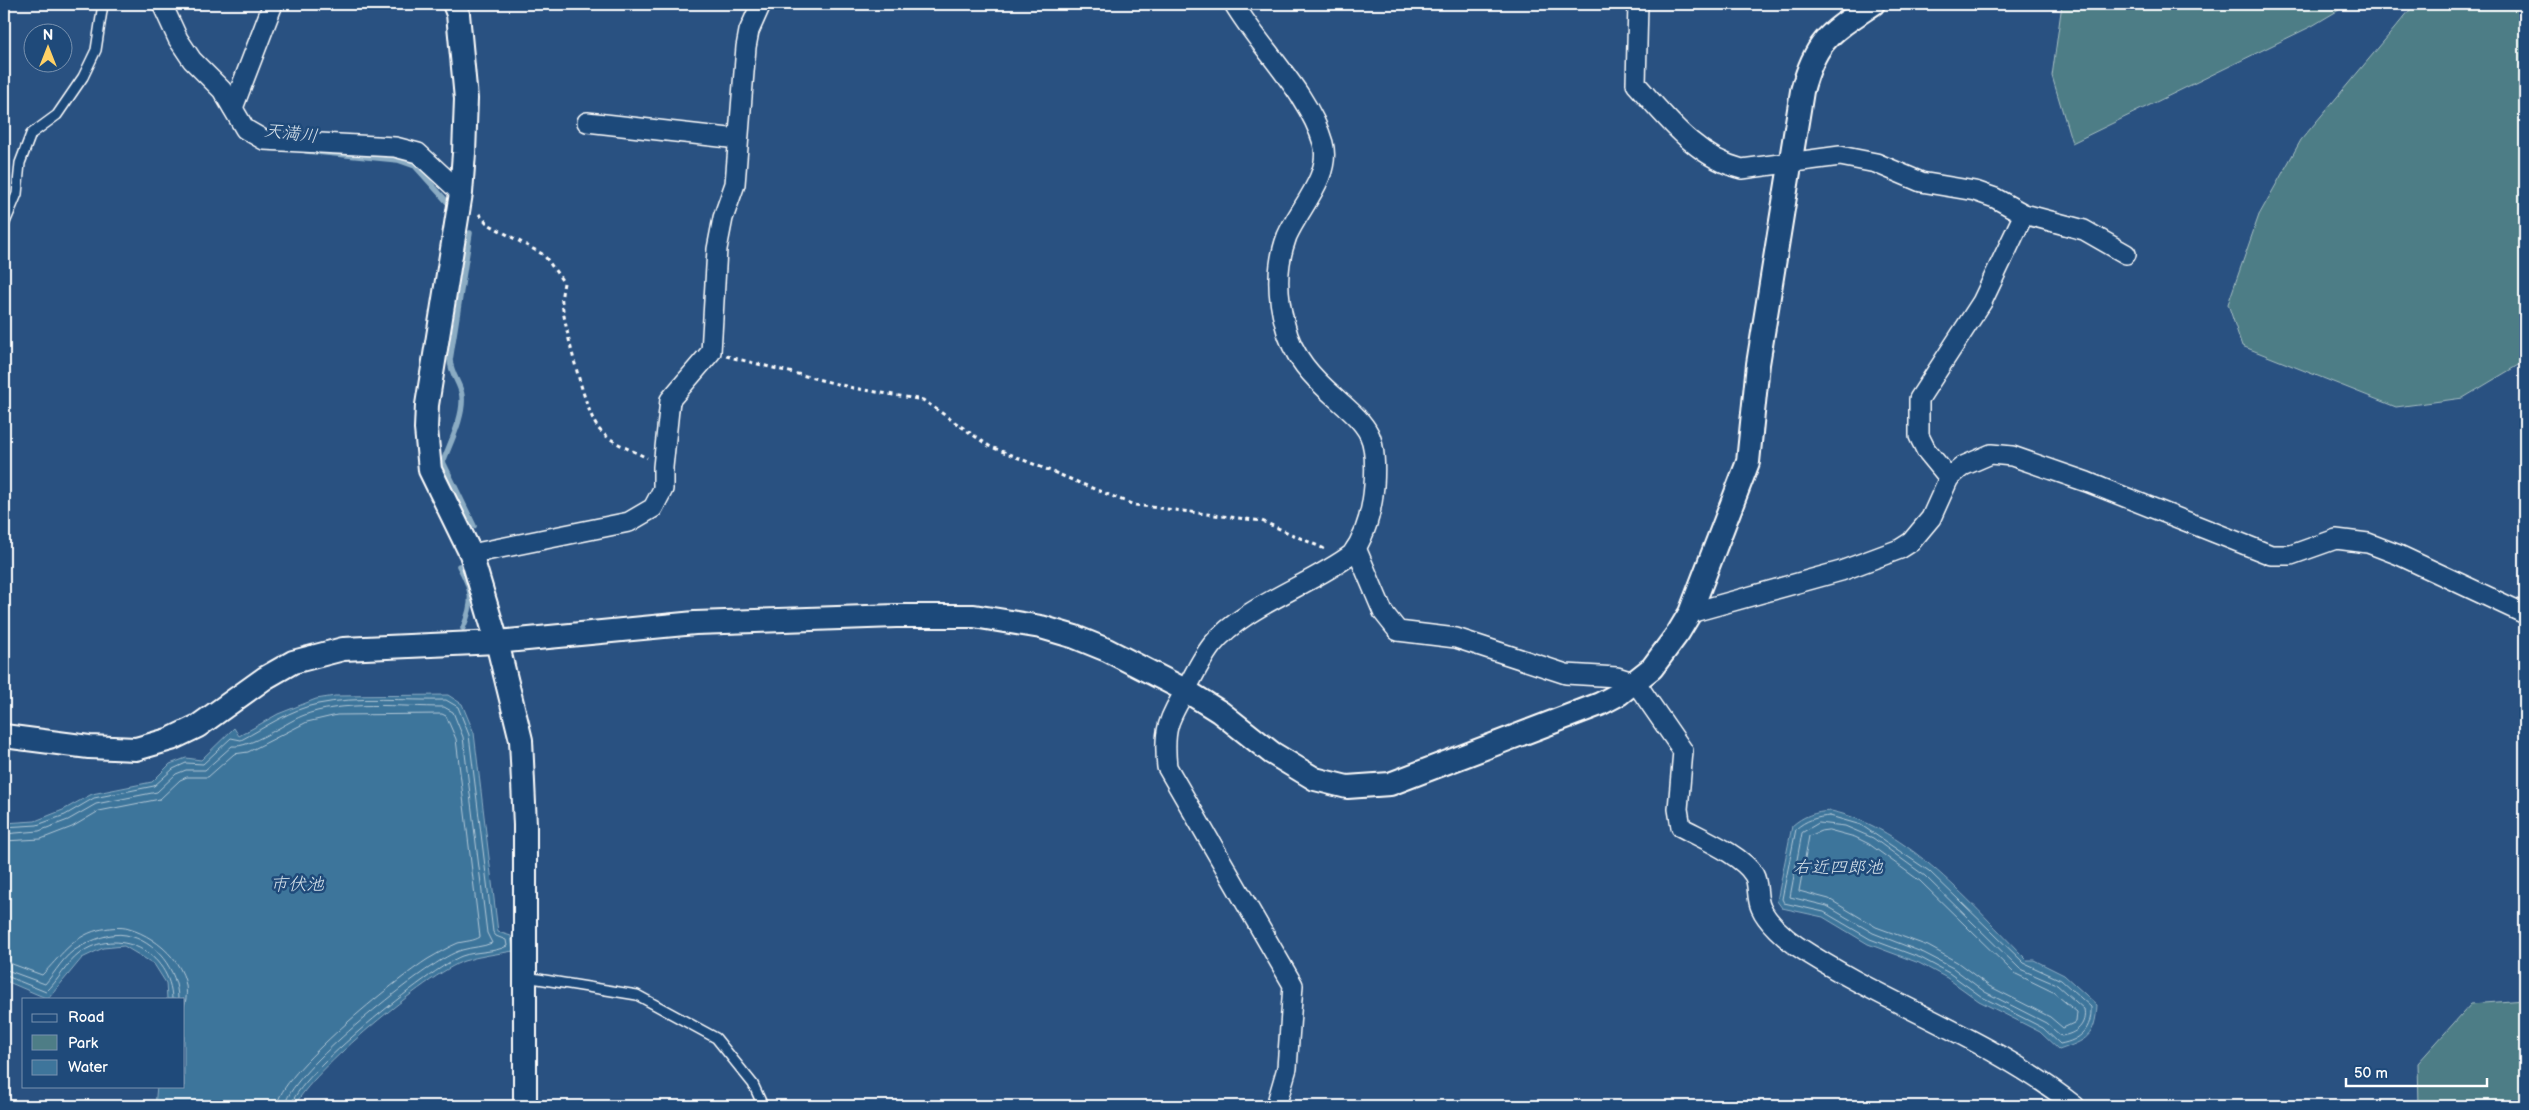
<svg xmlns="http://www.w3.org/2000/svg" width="2529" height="1110" viewBox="0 0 2529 1110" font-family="'Balsamiq Sans','Klee One',sans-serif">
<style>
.green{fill:#4e7d86;stroke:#a6bec2}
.water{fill:#3e759b;stroke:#8bacc3}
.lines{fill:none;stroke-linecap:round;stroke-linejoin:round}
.shore{stroke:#b2c8d7;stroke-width:1}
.stream{stroke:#8bacc3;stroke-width:5.5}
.service-casing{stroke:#fff;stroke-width:12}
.minor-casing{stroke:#fff;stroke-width:22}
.tertiary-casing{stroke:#fff;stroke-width:26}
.path{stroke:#fff;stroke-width:3;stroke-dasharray:4 4;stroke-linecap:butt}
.service{stroke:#1f4a7a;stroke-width:9}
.minor{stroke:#1f4a7a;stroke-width:19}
.tertiary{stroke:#1f4a7a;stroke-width:22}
.labels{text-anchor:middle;stroke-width:5;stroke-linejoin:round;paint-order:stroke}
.water-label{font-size:18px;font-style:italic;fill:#d8e3eb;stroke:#1f4a7a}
</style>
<rect width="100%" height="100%" fill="#295181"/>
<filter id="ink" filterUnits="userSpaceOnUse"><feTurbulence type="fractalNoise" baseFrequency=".02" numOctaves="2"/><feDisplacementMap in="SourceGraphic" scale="10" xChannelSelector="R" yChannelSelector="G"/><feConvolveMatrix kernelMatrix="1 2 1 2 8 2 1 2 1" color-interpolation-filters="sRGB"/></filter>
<g filter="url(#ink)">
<!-- green -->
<g class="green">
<polygon points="2062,4 2349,4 2312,26 2072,143 2052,76"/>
<polygon points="2415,4 2525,4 2525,361 2463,398 2396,407 2242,346 2228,304 2259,215 2301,140"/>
<polygon points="2525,1000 2525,1106 2419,1106 2418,1063 2471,1004"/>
</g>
<!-- water -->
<g class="water">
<path d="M 448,695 L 462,704 L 474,733 L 498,932 L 511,936 L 513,951 C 497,954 479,956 464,961 C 429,973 309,1073 295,1106 L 155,1106 L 157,1086 L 184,1086 L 184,999 L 167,999 L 166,983 L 154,964 L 124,946 L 103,948 L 82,958 L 48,999 L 6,981 L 4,978 L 4,823 L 35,821 L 63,810 L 92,794 L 152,782 L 170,764 L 186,758 L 201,760 L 234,728 L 239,736 L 278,714 L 316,699 L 335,696 Z"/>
<path d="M 1831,811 C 1908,827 1973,906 2027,960 L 2034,960 L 2064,975 L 2097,1005 C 2095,1037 2087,1040 2059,1050 L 2040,1032 L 1979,1001 L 1947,978 L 1919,963 L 1868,944 L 1823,917 L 1782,908 L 1777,901 L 1792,826 C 1803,816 1815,812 1831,811 Z"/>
</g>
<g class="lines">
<!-- shore -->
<g class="shore">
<path d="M 1830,816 L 1861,825 L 1929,871 L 2024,963 L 2061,980 L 2091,1007 C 2092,1029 2081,1040 2060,1044 L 2043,1028 L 1982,997 L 1949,973 L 1921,958 L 1870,939 L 1824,912 L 1784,903 L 1782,899 L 1796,829 C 1806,820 1817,817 1830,816 Z"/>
<path d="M 1819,823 L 1845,826 L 1873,838 L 1925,876 L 2020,969 L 2057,985 L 2084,1009 C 2087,1025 2076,1034 2061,1036 L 2046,1023 L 1985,992 L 1953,968 L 1924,953 L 1873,933 L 1827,906 L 1790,897 L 1802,833 Z"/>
<path d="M 4,827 L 37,825 L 65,815 L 94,798 L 154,786 L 173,769 L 186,763 L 203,764 L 231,738 L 241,740 C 266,727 291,709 318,704 C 356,696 407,701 446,700 L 458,707 L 469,735 L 493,932 L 496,936 L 506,940 L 507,946 C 494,953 476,951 462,956 C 432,967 294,1078 291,1106"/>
<polygon points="1829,830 1855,837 1869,844 1920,881 2014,973 2053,992 2077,1012 2076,1022 2063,1028 2050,1017 1989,986 1957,962 1928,946 1876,927 1829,899 1799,891 1809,836 1821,831"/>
<path d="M 4,834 L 39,831 L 68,820 L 96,804 L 157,792 L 176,774 L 186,770 L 205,770 L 232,746 C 251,748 283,724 302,716 C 339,700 403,707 444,707 L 453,712 L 463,737 L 487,933 L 492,943 C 483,947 472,947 462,950 C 452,953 441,960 432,966 C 404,983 286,1077 285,1106"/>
<path d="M 4,841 L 41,839 L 72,827 L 99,811 L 160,799 L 180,780 L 187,777 L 208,777 L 234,754 L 248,752 L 307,722 L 337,715 L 442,714 L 446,716 L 456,739 L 480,937 C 474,941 466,941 458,943 C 448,947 437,954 428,959 C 398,978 278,1074 277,1106"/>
<path d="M 4,961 L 42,975 C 60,957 72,937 98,930 C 107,928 121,926 129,929 C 159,937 197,972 184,1006"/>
<path d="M 4,969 L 45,984 C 55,973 64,955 78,948 C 92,940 110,932 126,935 C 156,941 178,970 178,999"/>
<path d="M 4,975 L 46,992 C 58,981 66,964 79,954 C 117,925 171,952 172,999"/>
</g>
<!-- stream -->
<g class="stream">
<polyline points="306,151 398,160 415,166 450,205"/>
<path d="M 470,233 L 450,360 C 451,375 461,384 462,396 C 464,417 450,443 443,462 L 474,526"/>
<path d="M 459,566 C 473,591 474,602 463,628"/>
</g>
<defs>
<g id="service">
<polyline points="4,225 17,194 20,163 31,134 57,115 83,77 96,50 103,4"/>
<polyline points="526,977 637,995 716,1038 753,1084 763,1106"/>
</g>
<g id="minor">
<polyline points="162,4 178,39 192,60 222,90 245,129 264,140 395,147 418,153 461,193"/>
<path d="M 1234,4 C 1260,48 1309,94 1323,143 C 1332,176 1299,208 1287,236 C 1276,265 1277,297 1285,325 C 1292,356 1313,378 1336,398 C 1348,409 1362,420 1369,434 C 1376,448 1375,471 1374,486 C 1372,510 1366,535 1352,554 C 1311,585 1244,606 1212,645 C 1202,658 1194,674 1187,688 C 1168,720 1163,729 1167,767 L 1293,985 L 1287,1068 L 1276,1106"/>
<path d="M 1638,4 L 1636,84 C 1666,117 1697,158 1742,169 L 1840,156 L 1876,163 L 1921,182 L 1975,191 L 1995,198 L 2024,214 L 2084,230 L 2126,254"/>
<polyline points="233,108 273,4"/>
<polyline points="587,122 738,139"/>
<polyline points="1949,478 1926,450 1919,436 1919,399 1982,302 2024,214"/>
<path d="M 1356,548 L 1383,612 L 1398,631 L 1456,638 L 1566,674 L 1617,677 L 1636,683 L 1683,751 L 1678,809 L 1681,827 C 1701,838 1742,855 1754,875 C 1759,884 1756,898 1761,908 C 1767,922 1785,938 1797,946 C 1886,1005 1992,1039 2075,1106"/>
<polyline points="471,554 629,522 653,508 663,489 663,467 670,400 711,352 717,249 723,218 735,184 746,47 749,31 761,4"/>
<polyline points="1690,613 1841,571 1900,549 1911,542 1931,518 1949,478 1963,466 1991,454 2012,456 2087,482 2271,555 2291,555 2336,539 2368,543 2399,555 2525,614"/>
</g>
<g id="tertiary">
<polyline points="454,4 458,14 466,99 464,153 461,193 427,405 426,429 430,470 471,554 497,642 521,740 525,825 525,1106"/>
<path d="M 4,736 L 89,747 L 136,749 L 171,739 L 198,726 L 265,678 L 293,662 L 343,649 L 497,642 L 695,623 L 896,616 L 974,616 L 1041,627 L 1075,637 L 1107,650 L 1185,690 L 1220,712 L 1272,753 L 1315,779 L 1347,787 L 1390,784 L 1600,704 L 1619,694 L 1652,668 L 1678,633 L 1690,613 L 1748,462 L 1758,364 L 1802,91 C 1816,39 1830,33 1873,4"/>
</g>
</defs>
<!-- service casing -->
<use href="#service" class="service-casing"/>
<!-- minor casing -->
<use href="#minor" class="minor-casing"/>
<!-- tertiary casing -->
<use href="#tertiary" class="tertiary-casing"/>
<!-- path -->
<g class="path">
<path d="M 479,214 L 488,224 L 544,255 L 564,283 C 563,289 561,296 562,302 C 564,325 585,411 598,428 C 609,442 632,450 647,458"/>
<polyline points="726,356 853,388 923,400 989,446 1134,505 1262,521 1327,550"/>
</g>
<!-- service -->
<use href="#service" class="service"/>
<!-- minor -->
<use href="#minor" class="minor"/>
<!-- tertiary -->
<use href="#tertiary" class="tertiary"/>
</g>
</g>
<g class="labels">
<!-- water labels -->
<g class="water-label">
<text transform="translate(291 133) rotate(7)" y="6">天満川</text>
<text x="1838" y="873">右近四郎池</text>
<text x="297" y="890">市伏池</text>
</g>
</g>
<!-- margin -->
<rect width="2529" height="1110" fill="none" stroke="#1f4a7a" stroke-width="20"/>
<rect x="10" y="10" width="2509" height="1090" fill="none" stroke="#fff" stroke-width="2" filter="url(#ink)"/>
<!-- legend -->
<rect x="22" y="998" width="162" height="90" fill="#1f4a7a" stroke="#7992af"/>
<rect x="32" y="1014" width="25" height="8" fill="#1f4a7a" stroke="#7992af"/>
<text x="68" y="1022" font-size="15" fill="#ffffff">Road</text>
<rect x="32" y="1035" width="25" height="15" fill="#4e7d86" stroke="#7992af"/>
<text x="68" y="1048" font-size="15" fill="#ffffff">Park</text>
<rect x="32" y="1060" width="25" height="15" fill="#3e759b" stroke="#7992af"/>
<text x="68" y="1072" font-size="15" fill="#ffffff">Water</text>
<!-- north arrow -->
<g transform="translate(48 48)"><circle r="24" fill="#1f4a7a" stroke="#7992af"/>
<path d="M0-4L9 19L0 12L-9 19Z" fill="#ffd166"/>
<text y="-8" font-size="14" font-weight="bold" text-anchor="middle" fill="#ffffff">N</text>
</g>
<!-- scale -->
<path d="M2346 1078v8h141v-8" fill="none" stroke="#ffffff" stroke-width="2.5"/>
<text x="2354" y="1078" font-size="15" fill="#ffffff" stroke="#1f4a7a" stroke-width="4" paint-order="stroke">50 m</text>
</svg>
